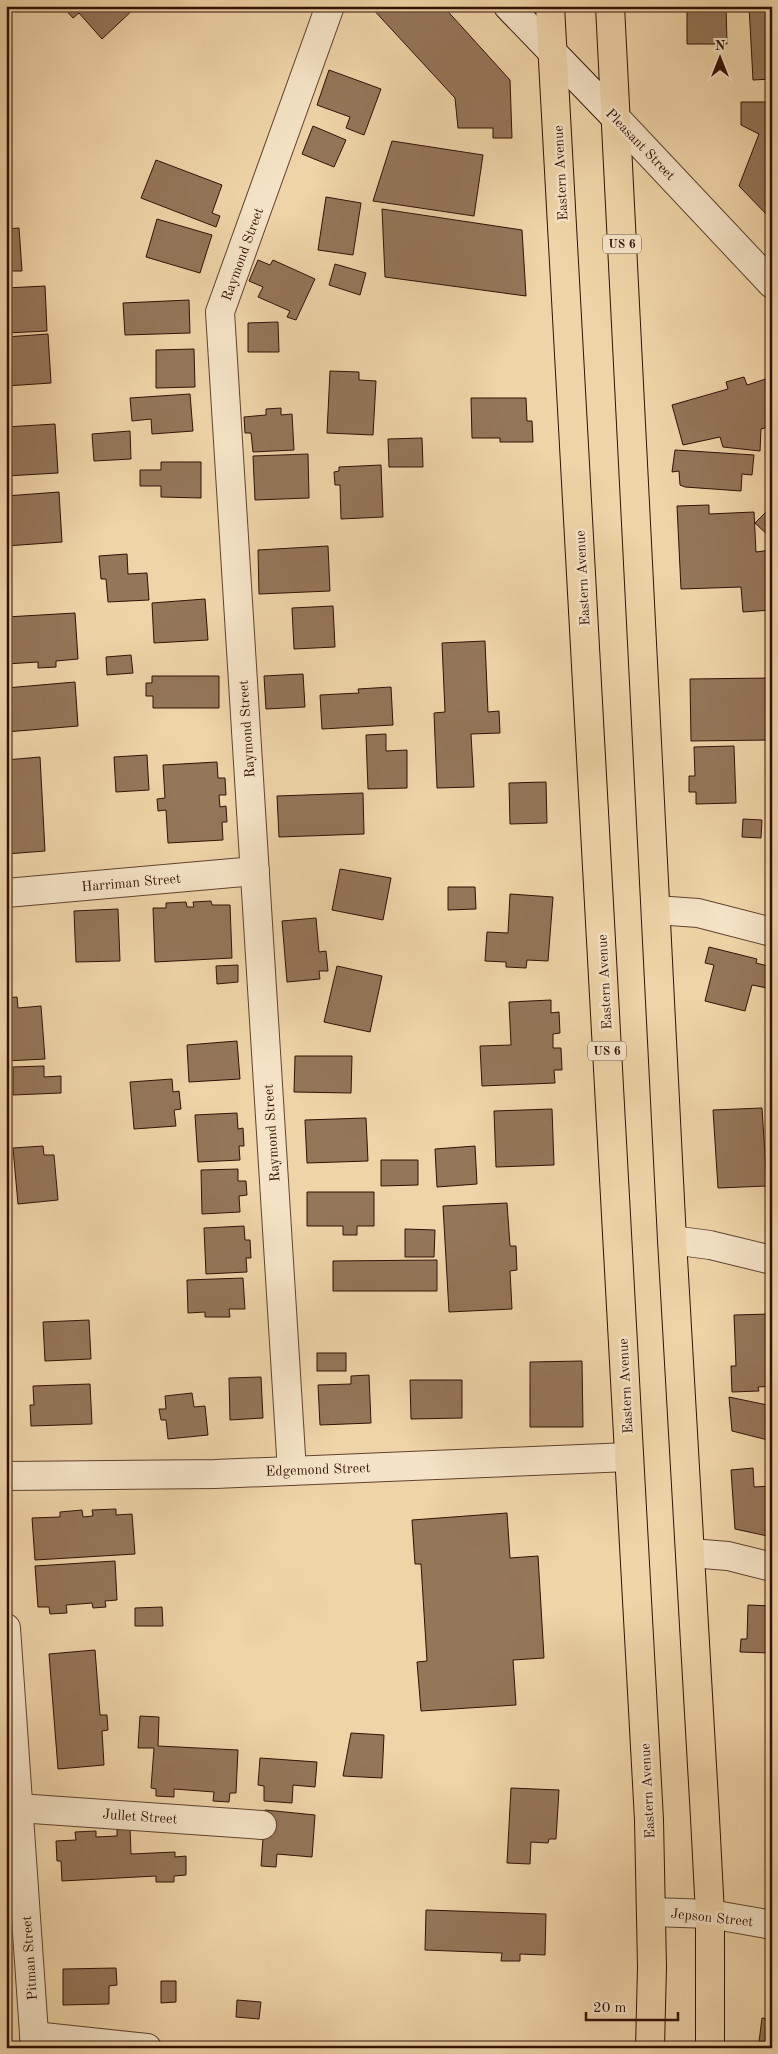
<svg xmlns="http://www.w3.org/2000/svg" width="778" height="2054" viewBox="0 0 778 2054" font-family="'Old Standard TT',serif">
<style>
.building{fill:#947659;stroke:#321004}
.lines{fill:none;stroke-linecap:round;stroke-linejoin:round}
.minor-casing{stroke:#61412d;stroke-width:30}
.tertiary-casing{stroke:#61412d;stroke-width:30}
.secondary-casing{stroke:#321004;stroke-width:30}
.primary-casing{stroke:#321004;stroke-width:30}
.minor{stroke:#f4e3c6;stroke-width:28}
.tertiary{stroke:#f4e3c6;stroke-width:28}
.secondary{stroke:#f4e3c6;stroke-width:28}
.primary{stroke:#eed4a7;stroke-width:28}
.labels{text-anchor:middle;stroke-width:5;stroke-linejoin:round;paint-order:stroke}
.shield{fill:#f4e3c6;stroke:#6c4f3e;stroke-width:1}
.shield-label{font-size:12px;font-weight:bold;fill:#321004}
.street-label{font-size:14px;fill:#321004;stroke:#f4e3c6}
</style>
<rect width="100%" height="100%" fill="#eed4a7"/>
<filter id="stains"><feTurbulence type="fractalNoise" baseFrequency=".004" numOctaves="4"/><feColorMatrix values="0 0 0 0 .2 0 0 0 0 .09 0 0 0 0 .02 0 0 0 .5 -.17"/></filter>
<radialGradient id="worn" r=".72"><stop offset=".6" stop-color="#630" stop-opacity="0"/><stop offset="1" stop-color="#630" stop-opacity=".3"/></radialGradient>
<!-- building -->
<g class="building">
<polygon points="62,6 137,6 102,39 79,13 73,18"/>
<polygon points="370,6 443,6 510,80 512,138 493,138 493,128 458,128 455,98"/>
<polygon points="687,6 726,6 727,44 687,44"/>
<polygon points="749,6 772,6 772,79 753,80"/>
<polygon points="329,70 381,89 364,135 346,128 350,117 317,105"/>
<polygon points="741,102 772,102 772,220 739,186 759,134 741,125"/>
<polygon points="313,126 346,140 334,167 302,154"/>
<polygon points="392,141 483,155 474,216 373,201"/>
<polygon points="156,160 222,185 212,213 220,216 216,227 141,198"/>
<polygon points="326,197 361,203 353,255 318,250"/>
<polygon points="382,209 522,230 526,296 385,277"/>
<polygon points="157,219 212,235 200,273 146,257"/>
<polygon points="19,228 22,271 6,271 6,229"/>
<polygon points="258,260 270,265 273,260 315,279 296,320 287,317 290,311 258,297 263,287 249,281"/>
<polygon points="335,264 366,273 360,295 329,285"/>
<polygon points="45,286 47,331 6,333 6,288"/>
<polygon points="189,300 190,333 125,335 123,303"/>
<polygon points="278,322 279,352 248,352 248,323"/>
<polygon points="48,334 51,383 6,386 6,337"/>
<polygon points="194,349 195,387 156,388 156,350"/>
<polygon points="330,371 359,372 359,380 376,381 373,435 327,433"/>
<polygon points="744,377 747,385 769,378 772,388 772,426 761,429 760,451 723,447 720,437 683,445 672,405 728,389 726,382"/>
<polygon points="190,394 193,431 152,434 151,419 132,421 130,398"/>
<polygon points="471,398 526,398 527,421 532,421 533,442 500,442 500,438 472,438"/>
<polygon points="281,408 281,415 292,414 294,450 253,452 251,433 245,433 244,417 266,415 266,409"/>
<polygon points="55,424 58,473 6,476 6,427"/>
<polygon points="130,431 131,459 94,461 92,434"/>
<polygon points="422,438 423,467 389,467 388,439"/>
<polygon points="675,450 754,455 752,475 742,474 741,491 685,487 680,485 679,471 672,472"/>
<polygon points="308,454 309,498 255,500 253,456"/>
<polygon points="161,462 201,462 201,498 161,497 161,486 140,486 140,470 161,470"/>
<polygon points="381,465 383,517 341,519 340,485 335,485 334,472 339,471 339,467"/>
<polygon points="59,492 62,542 6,546 6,496"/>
<polygon points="709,505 709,514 754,512 756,552 772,550 772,610 743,612 741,587 681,589 677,506"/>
<polygon points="772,506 772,539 755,523"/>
<polygon points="328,546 330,591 259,594 258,550"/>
<polygon points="127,554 128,574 147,573 149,600 108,602 106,579 101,579 99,556"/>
<polygon points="205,599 208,640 154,643 152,603"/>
<polygon points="333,606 335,647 294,649 292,608"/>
<polygon points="75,613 78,659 56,661 56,667 38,668 38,662 6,664 6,617"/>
<polygon points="485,641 488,712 499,711 500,733 471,734 474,787 437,788 434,713 445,712 442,643"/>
<polygon points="131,655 133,673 107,675 106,657"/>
<polygon points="303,674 305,707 266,709 264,676"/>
<polygon points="152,676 219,676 219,708 153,708 153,696 146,696 146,683 152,683"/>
<polygon points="772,678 772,740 691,741 690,679"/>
<polygon points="75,682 78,726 6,732 6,688"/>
<polygon points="391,687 393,725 322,729 320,695 359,693 358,689"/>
<polygon points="386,734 386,751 407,750 407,788 368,789 366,735"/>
<polygon points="734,746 736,803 696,804 696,792 689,792 689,776 695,776 694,747"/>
<polygon points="147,755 149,790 116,792 114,757"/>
<polygon points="40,757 45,851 6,854 6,760"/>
<polygon points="217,762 218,778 225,778 226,795 219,795 220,807 226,806 227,822 222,822 223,840 168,843 166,810 158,811 157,799 165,798 163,765"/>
<polygon points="546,782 547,823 510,824 509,783"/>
<polygon points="363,793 364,834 279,837 277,796"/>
<polygon points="743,819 762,820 761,838 742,837"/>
<polygon points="340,869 391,878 383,920 332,910"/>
<polygon points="448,887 475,887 476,909 448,910"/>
<polygon points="510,894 553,897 548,961 527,960 526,968 506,967 506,962 485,961 487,932 508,933"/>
<polygon points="211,901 212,905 230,905 232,958 155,962 153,908 166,908 166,903 186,902 187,907 194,907 193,902"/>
<polygon points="118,909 120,961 76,962 74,911"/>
<polygon points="316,918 319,952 326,951 328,971 319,971 320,979 287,982 282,921"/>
<polygon points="709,947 757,959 756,963 772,967 772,989 752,985 745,1011 705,1001 714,965 705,963"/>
<polygon points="238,965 238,982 217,984 216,966"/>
<polygon points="337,966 382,976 370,1032 324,1022"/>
<polygon points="17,997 18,1008 41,1006 45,1059 6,1061 6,998"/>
<polygon points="551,1000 551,1013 559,1012 560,1033 553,1034 553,1048 561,1048 562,1070 554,1070 555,1083 482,1086 480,1046 511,1045 509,1002"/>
<polygon points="237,1041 240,1079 189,1082 187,1045"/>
<polygon points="295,1056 352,1056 351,1093 294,1092"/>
<polygon points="44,1066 44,1077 61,1076 61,1093 13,1095 13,1067"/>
<polygon points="172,1079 173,1092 179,1091 181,1109 174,1110 176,1126 134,1129 130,1082"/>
<polygon points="762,1108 767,1186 718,1188 713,1110"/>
<polygon points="552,1109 554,1165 496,1167 494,1111"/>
<polygon points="237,1113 238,1129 243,1128 244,1146 239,1146 240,1160 198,1162 195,1115"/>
<polygon points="366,1118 368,1161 307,1163 305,1120"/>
<polygon points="43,1146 44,1155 54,1155 58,1200 18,1204 13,1148"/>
<polygon points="475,1146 477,1184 437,1187 435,1149"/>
<polygon points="381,1160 418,1160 418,1185 381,1186"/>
<polygon points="238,1169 238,1181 246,1181 247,1195 239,1196 240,1212 202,1214 201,1170"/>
<polygon points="307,1192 374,1192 374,1226 357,1226 357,1235 343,1235 343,1226 307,1226"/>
<polygon points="507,1203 510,1246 516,1246 517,1270 510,1271 512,1309 449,1312 443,1206"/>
<polygon points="244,1226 245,1240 250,1240 251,1258 246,1258 247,1272 206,1274 204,1228"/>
<polygon points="405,1229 435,1230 434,1257 405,1257"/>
<polygon points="437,1260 437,1291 333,1291 333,1261"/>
<polygon points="243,1278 245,1309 229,1309 230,1317 205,1317 205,1312 188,1313 187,1280"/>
<polygon points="772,1314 772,1386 758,1387 759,1391 732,1392 731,1366 736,1366 734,1315"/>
<polygon points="89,1320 91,1359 45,1361 43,1322"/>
<rect x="317" y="1353" width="29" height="18"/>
<polygon points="582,1361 583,1427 530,1427 530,1362"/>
<polygon points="369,1375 371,1423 320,1425 318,1385 351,1384 351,1376"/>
<polygon points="261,1377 263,1418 230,1420 229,1378"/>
<polygon points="410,1380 462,1380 462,1418 411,1419"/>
<polygon points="90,1384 92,1424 31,1426 30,1405 34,1405 33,1386"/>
<polygon points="192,1393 194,1407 205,1406 208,1435 168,1439 166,1420 161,1420 159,1409 166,1409 165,1396"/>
<polygon points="729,1397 772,1406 772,1441 732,1431"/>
<polygon points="753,1468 754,1487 772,1486 772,1537 735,1529 731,1470"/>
<polygon points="116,1509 116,1515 132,1514 135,1554 35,1560 32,1518 60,1517 60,1512 82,1510 83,1517 93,1516 92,1510"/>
<polygon points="507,1513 510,1558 538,1556 544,1658 513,1660 516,1705 421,1711 417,1662 427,1661 421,1564 415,1564 412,1520"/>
<polygon points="115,1561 117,1600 105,1601 106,1607 93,1608 92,1603 66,1605 67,1613 50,1614 49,1607 38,1607 35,1566"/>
<polygon points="748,1605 772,1606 772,1653 740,1652 741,1639 747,1639"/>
<polygon points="162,1607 163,1626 135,1626 135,1608"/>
<polygon points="95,1650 100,1715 107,1715 108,1730 102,1731 104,1765 58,1769 49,1654"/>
<polygon points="140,1716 159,1717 158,1746 238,1750 236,1793 230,1793 229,1802 213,1801 214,1792 174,1789 174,1797 156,1796 156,1789 151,1788 154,1748 138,1748"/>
<polygon points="351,1733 384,1735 382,1778 343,1776"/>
<polygon points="260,1758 317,1762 315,1787 293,1785 292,1803 264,1801 264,1786 258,1785"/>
<polygon points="511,1788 559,1790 556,1839 549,1839 548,1843 531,1842 530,1864 507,1863"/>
<polygon points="265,1810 315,1815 312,1857 277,1854 276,1867 261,1866"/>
<polygon points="117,1828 130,1828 131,1854 175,1852 175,1857 186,1856 186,1875 174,1876 174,1882 156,1882 156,1876 62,1881 61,1861 57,1861 56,1841 76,1840 75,1832 96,1831 96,1837 117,1836"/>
<polygon points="426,1910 546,1914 545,1955 520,1954 520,1961 501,1961 502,1953 425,1950"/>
<polygon points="116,1968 117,1985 109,1986 109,2004 63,2005 63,1969"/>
<polygon points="161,1981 176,1981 176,2002 161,2003"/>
<polygon points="769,1982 772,1982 772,2048 766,2048 766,2042 759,2042 762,2018 769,2019 771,2002 766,2001"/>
<polygon points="237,2000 261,2002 259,2019 236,2017"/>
</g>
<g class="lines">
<defs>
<g id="minor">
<polyline points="6,893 255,871"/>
<polyline points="656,910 698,913 772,932"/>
<polyline points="672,1240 710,1245 772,1260"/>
<polyline points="292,1471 220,312 330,6"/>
<polyline points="6,1476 215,1474 629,1457"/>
<polyline points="690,1553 728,1556 772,1567"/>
<polyline points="6,1628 35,2048"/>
<polyline points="18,1808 262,1825"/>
<polyline points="652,1912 710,1914 772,1925"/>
<polyline points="34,2036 147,2048"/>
</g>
<polyline id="tertiary" points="615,117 772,284"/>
<polyline id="secondary" points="508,6 615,117"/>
<g id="primary">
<polyline points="550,6 649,1820 652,1967 650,2048"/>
<polyline points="610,6 672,1240 705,1818 710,1914 710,2048"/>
</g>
</defs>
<!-- minor casing -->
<use href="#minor" class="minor-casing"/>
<!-- tertiary casing -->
<use href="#tertiary" class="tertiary-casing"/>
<!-- secondary casing -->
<use href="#secondary" class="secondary-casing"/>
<!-- primary casing -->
<use href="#primary" class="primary-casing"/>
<!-- minor -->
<use href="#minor" class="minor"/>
<!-- tertiary -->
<use href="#tertiary" class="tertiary"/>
<!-- secondary -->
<use href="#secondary" class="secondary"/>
<!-- primary -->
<use href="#primary" class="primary"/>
</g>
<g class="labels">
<!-- shield labels -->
<g class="shield">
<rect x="603" y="234.5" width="38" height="19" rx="4"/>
<rect x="588" y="1041.5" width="38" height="19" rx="4"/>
</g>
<g class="shield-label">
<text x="622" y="248">US 6</text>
<text x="607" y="1055">US 6</text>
</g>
<!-- street labels -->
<g class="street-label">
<text transform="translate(641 144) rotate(46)" y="5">Pleasant Street</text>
<text transform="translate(560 173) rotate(-93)" y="5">Eastern Avenue</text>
<text transform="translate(242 254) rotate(-70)" y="5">Raymond Street</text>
<text transform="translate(582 578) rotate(-93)" y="5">Eastern Avenue</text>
<text transform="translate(246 729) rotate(-94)" y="5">Raymond Street</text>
<text transform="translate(131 882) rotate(-5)" y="5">Harriman Street</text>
<text transform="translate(604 982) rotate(-93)" y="5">Eastern Avenue</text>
<text transform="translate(271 1133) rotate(-94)" y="5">Raymond Street</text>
<text transform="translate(625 1386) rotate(-93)" y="5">Eastern Avenue</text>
<text transform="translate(318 1469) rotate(-2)" y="5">Edgemond Street</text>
<text transform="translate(647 1791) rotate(-93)" y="5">Eastern Avenue</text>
<text transform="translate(140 1816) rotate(4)" y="5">Jullet Street</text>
<text transform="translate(712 1917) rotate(6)" y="5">Jepson Street</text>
<text transform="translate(29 1958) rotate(-94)" y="5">Pitman Street</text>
</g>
</g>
<!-- margin -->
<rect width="778" height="2054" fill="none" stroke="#eed4a7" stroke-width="25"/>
<rect x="8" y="8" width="763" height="2039" fill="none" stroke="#321004" stroke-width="2.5"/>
<rect x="12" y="12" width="753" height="2029" fill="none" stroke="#321004"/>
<!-- north arrow -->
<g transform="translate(720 58)" stroke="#f4e3c6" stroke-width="4" paint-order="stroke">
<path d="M0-4L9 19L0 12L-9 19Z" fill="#321004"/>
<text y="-8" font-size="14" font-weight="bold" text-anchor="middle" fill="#321004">N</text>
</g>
<!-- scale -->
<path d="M586 2012v8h92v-8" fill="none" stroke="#321004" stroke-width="2.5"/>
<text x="593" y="2012" font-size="15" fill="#321004" stroke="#f4e3c6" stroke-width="4" paint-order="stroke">20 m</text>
<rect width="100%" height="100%" filter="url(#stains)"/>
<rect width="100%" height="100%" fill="url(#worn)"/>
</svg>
